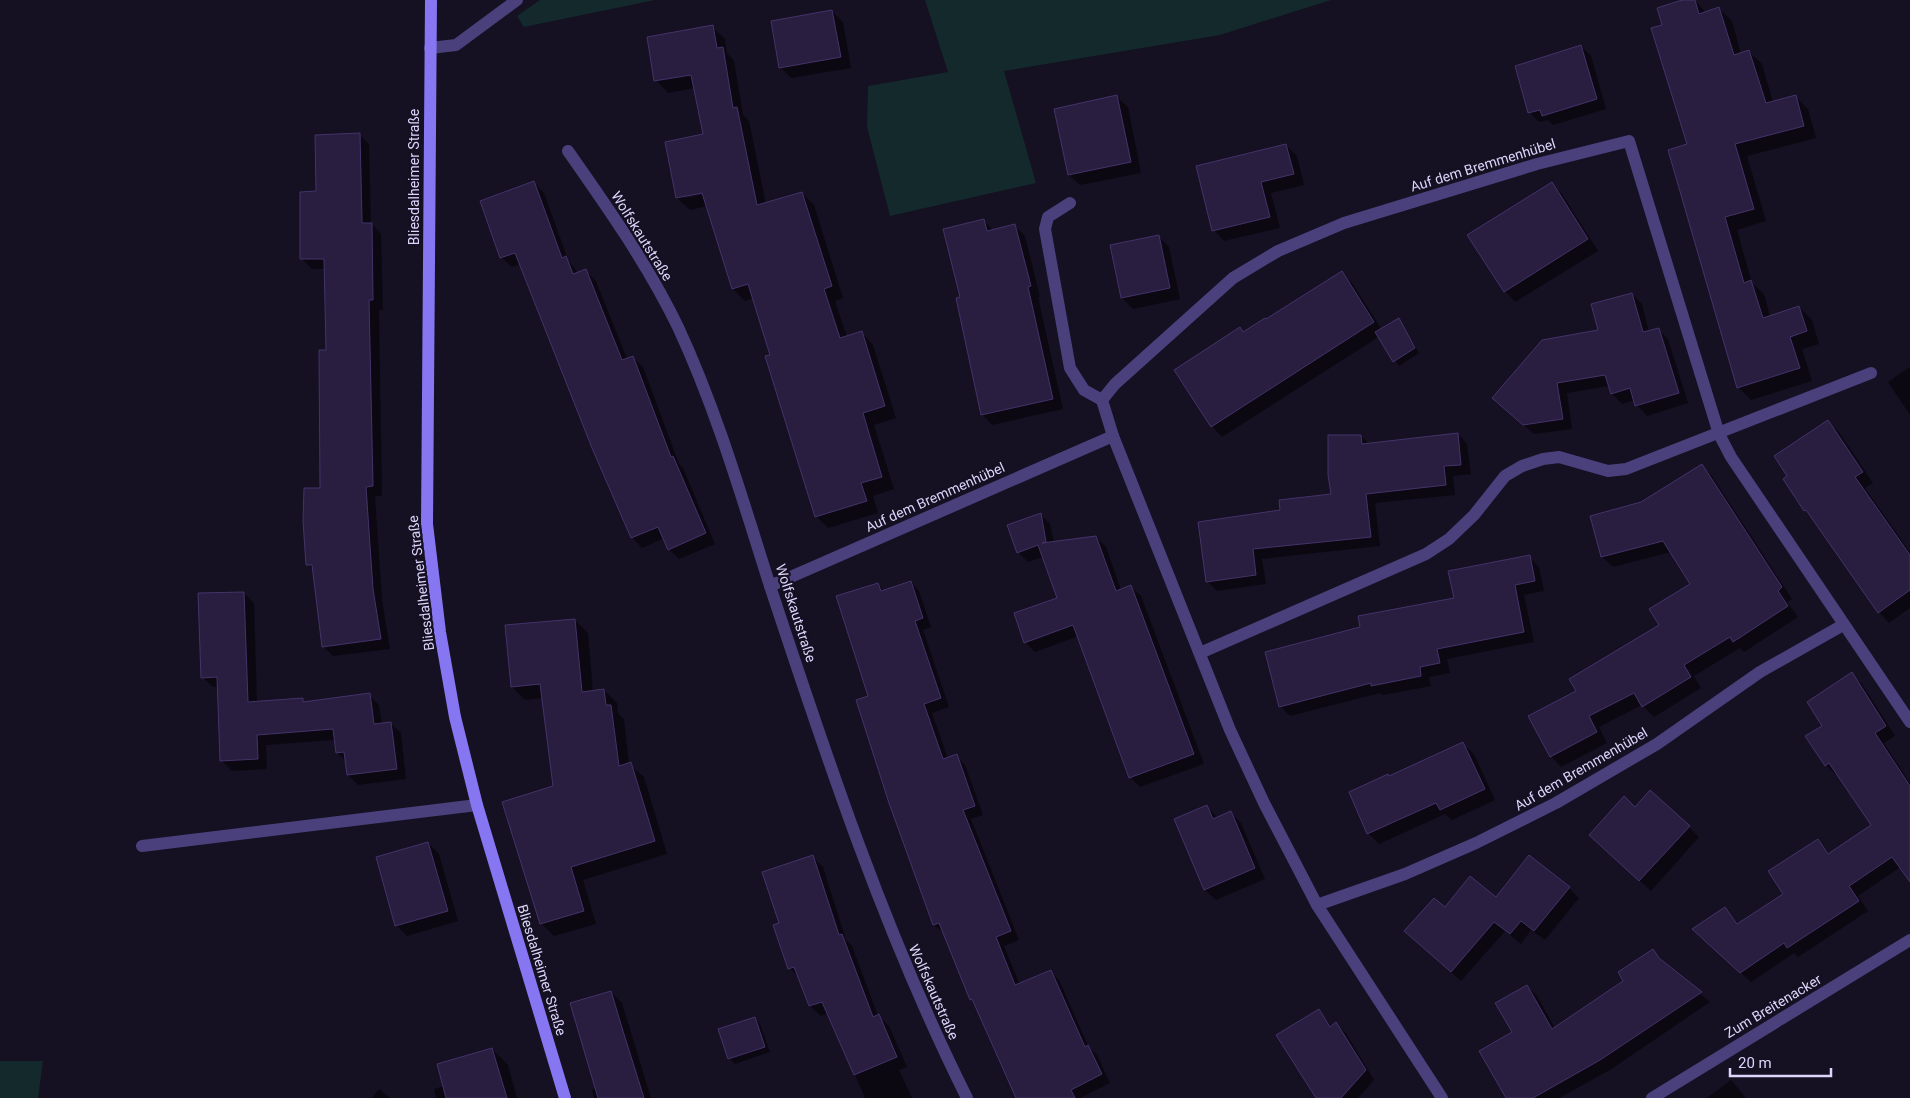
<svg xmlns="http://www.w3.org/2000/svg" width="1910" height="1098" viewBox="0 0 1910 1098" font-family="Roboto,sans-serif">
<style>
.green{fill:#14292b}
.shadow{fill:#0007;fill-rule:evenodd}
.building{fill:#291e40;stroke:#44336a}
.lines{fill:none;stroke-linecap:round;stroke-linejoin:round}
.service{stroke:#49407c;stroke-width:12}
.minor{stroke:#49407c;stroke-width:12}
.secondary{stroke:#8676f1;stroke-width:12}
.labels{text-anchor:middle;stroke-width:4.5;stroke-linejoin:round;paint-order:stroke}
.street-label{font-size:14px;fill:#ddd5fb;stroke:#151022}
</style>
<rect width="100%" height="100%" fill="#151022"/>
<!-- green -->
<g class="green">
<polygon points="540,0 655,0 524,27 517,16"/>
<polygon points="925,0 1331,0 1220,35 1004,71 1036,183 890,216 867,127 868,86 948,72"/>
<polygon points="0,1061 43,1061 38,1098 0,1098"/>
</g>
<!-- shadow -->
<g class="shadow">
<polygon points="1686,0 1695,0 1706,13 1719,9 1732,21 1741,54 1749,52 1762,64 1773,102 1795,96 1808,109 1816,138 1747,156 1766,221 1737,230 1752,283 1764,294 1770,316 1799,307 1812,320 1819,344 1802,349 1812,381 1751,400 1738,387 1664,26"/>
<polygon points="832,11 843,22 851,68 791,78 780,67"/>
<path d="M 712,27 L 725,39 L 727,53 L 734,61 L 743,115 L 749,121 L 766,204 L 802,193 L 814,205 L 843,298 L 835,301 L 847,337 L 861,332 L 873,345 L 896,418 L 874,425 L 894,489 L 873,496 L 878,513 L 828,528 L 816,516 L 772,356 L 753,298 L 745,301 L 733,289 L 708,206 L 690,210 L 677,198 L 704,135 L 695,88 L 668,93 L 656,80 ZM 708,190 L 709,193 L 685,198 L 685,195 Z"/>
<polygon points="1581,46 1591,56 1606,109 1553,125 1548,120 1539,122 1529,112"/>
<polygon points="1117,97 1128,107 1141,173 1080,185 1069,175"/>
<polygon points="359,134 369,144 371,223 381,234 383,310 379,310 382,496 375,496 382,600 390,649 333,656 323,646 314,570 308,565 321,489 327,352 325,269 312,269 302,259 317,192"/>
<polygon points="1286,145 1297,156 1304,185 1271,193 1280,228 1224,241 1214,230"/>
<polygon points="534,183 544,193 568,260 578,273 585,270 596,281 627,359 632,357 643,367 679,464 683,468 715,544 679,559 669,549 665,538 642,548 632,537 521,264 512,267 501,257"/>
<polygon points="1552,184 1562,194 1598,251 1515,302 1505,291"/>
<polygon points="983,220 994,231 1014,225 1025,236 1040,297 1038,297 1063,409 992,425 982,414 962,298"/>
<polygon points="1158,236 1169,247 1180,299 1133,309 1122,298"/>
<polygon points="1342,273 1352,283 1382,330 1399,320 1419,353 1399,366 1380,336 1222,437 1212,426 1244,333"/>
<polygon points="1632,294 1642,304 1649,332 1658,329 1668,339 1688,403 1647,416 1637,405 1635,400 1622,404 1612,394 1609,386 1567,393 1572,429 1534,434 1504,408 1600,331"/>
<polygon points="1910,367 1910,415 1888,382"/>
<polygon points="1828,421 1839,432 1873,483 1865,488 1910,552 1910,608 1889,623 1879,612 1814,519 1805,510 1789,476"/>
<polygon points="1458,434 1467,444 1471,474 1453,476 1455,495 1375,503 1380,546 1262,559 1266,584 1217,591 1207,581 1282,511 1333,495 1361,436 1369,444"/>
<polygon points="1702,465 1712,476 1792,599 1787,602 1798,617 1744,652 1740,648 1694,676 1701,688 1654,717 1642,705 1599,727 1607,743 1561,767 1551,756 1577,692 1661,625 1692,585 1671,552 1613,567 1602,557 1642,503"/>
<polygon points="1040,514 1050,524 1054,543 1096,537 1106,547 1121,590 1131,587 1141,596 1204,764 1140,787 1130,777 1079,636 1035,652 1025,642 1058,599 1043,557 1028,562 1018,552"/>
<polygon points="1529,557 1539,567 1544,591 1524,595 1534,642 1447,659 1450,673 1429,677 1431,686 1383,695 1380,693 1290,716 1280,706 1361,628 1455,599"/>
<polygon points="911,582 919,591 931,627 923,630 949,707 932,713 948,759 956,756 965,765 983,815 971,819 1019,940 1004,946 1020,985 1050,971 1059,980 1089,1048 1097,1055 1110,1083 1080,1098 1021,1098 976,1005 971,1000 944,933 934,925 917,880 858,701 870,697 878,584 884,591"/>
<polygon points="244,593 254,603 257,703 302,700 306,703 369,695 379,705 382,724 390,723 401,733 406,779 358,785 348,775 346,761 337,753 336,740 266,745 267,769 232,771 221,760 218,687 213,687 202,677"/>
<polygon points="575,620 588,633 593,692 604,690 617,703 618,714 624,719 629,764 644,777 667,854 583,880 596,924 554,936 541,923 554,787 543,698 525,700 512,687"/>
<polygon points="1852,674 1862,684 1895,736 1884,743 1910,783 1910,868 1902,866 1858,896 1868,911 1798,957 1794,953 1751,982 1704,939 1725,909 1739,924 1785,894 1818,841 1830,854 1873,826 1838,773 1836,775 1826,765 1824,726"/>
<polygon points="1463,744 1474,754 1495,800 1452,820 1445,814 1379,844 1368,833 1390,777"/>
<polygon points="1207,807 1218,818 1230,812 1241,823 1265,879 1216,900 1205,890 1175,820"/>
<polygon points="1635,809 1689,827 1699,837 1651,891 1601,845"/>
<polygon points="428,843 439,854 458,921 407,936 396,925"/>
<polygon points="813,857 823,867 846,940 852,946 878,1016 889,1026 907,1067 899,1070 912,1098 865,1098 828,1013 821,1016 810,1006 800,979 790,968 780,924"/>
<polygon points="1569,888 1579,898 1545,940 1531,930 1521,944 1505,931 1461,981 1416,941 1496,899"/>
<polygon points="1653,951 1666,965 1710,1002 1610,1070 1559,1098 1507,1098 1514,1033 1527,986 1537,996 1555,1028 1625,981"/>
<polygon points="611,992 622,1003 651,1098 594,1098 592,1090 596,1088"/>
<polygon points="1319,1011 1332,1027 1336,1024 1346,1033 1374,1080 1358,1098 1317,1098"/>
<polygon points="755,1018 760,1024 770,1052 735,1064 730,1059 720,1030"/>
<polygon points="492,1049 508,1065 517,1098 436,1098 434,1089 444,1086"/>
<polygon points="1731,1080 1746,1098 1707,1098"/>
<polygon points="379,1089 390,1098 372,1098"/>
</g>
<!-- building -->
<g class="building">
<polygon points="1682,0 1695,0 1699,14 1719,7 1734,55 1749,50 1766,103 1796,95 1804,126 1735,144 1754,209 1725,217 1744,283 1751,280 1763,318 1799,306 1807,331 1790,337 1800,368 1737,388 1668,150 1687,144 1651,28 1662,25 1657,8"/>
<polygon points="832,10 841,57 779,68 771,21"/>
<polygon points="713,25 717,48 723,47 733,108 737,107 757,205 802,192 832,286 824,289 840,338 862,331 885,406 863,413 882,477 861,483 867,501 815,517 765,356 770,355 748,284 732,289 702,193 676,198 665,142 703,134 691,75 654,81 647,37"/>
<polygon points="1581,45 1597,99 1542,116 1540,110 1528,113 1515,66"/>
<polygon points="1117,95 1131,162 1068,175 1054,109"/>
<polygon points="360,133 362,223 372,223 373,300 369,300 373,486 366,487 373,589 381,639 322,647 312,565 306,565 303,521 304,488 320,488 319,350 326,350 324,259 300,259 300,192 316,191 315,135"/>
<polygon points="1286,144 1294,174 1261,182 1270,217 1212,231 1196,166"/>
<polygon points="534,181 562,258 566,256 573,274 586,269 622,360 633,356 671,457 673,456 706,533 668,550 658,527 631,538 592,448 515,253 500,258 480,201"/>
<polygon points="1552,182 1588,239 1504,292 1467,235"/>
<polygon points="984,219 987,231 1015,224 1031,286 1028,287 1053,399 981,415 956,298 960,297 943,229"/>
<polygon points="1159,235 1170,288 1121,298 1110,245"/>
<polygon points="1342,271 1374,322 1211,427 1174,370 1240,327 1243,332 1265,318 1266,319"/>
<polygon points="1632,293 1643,332 1659,328 1679,393 1635,406 1630,388 1611,394 1605,375 1557,383 1563,419 1523,425 1492,398 1542,340 1598,330 1591,304"/>
<polygon points="1399,318 1415,348 1393,362 1375,332"/>
<polygon points="1828,420 1863,472 1855,477 1910,555 1910,590 1878,613 1806,510 1804,511 1783,479 1787,476 1774,456"/>
<polygon points="1458,433 1461,465 1444,466 1446,485 1366,494 1371,537 1253,549 1256,575 1206,582 1198,522 1280,510 1279,500 1331,494 1328,475 1328,435 1361,435 1362,444"/>
<polygon points="1702,464 1782,587 1778,591 1788,606 1733,642 1730,637 1684,665 1691,677 1642,707 1634,693 1589,716 1597,732 1550,757 1528,716 1576,691 1569,679 1659,625 1649,609 1690,584 1663,541 1601,557 1590,516 1641,502"/>
<polygon points="1041,513 1046,542 1042,543 1096,536 1116,591 1131,585 1194,754 1129,778 1073,625 1024,643 1014,613 1057,598 1038,545 1017,553 1007,525"/>
<polygon points="1530,555 1535,581 1515,585 1524,632 1437,649 1440,663 1420,667 1421,676 1371,686 1371,683 1279,707 1265,652 1360,627 1358,616 1454,598 1448,571"/>
<polygon points="911,581 923,618 915,621 941,698 924,704 943,759 957,754 975,806 963,810 1011,931 996,937 1015,985 1051,970 1085,1047 1088,1045 1102,1074 1071,1090 1075,1098 1016,1098 972,999 970,1000 939,923 933,925 889,803 856,700 868,696 836,596 878,583 881,591"/>
<polygon points="244,592 248,702 303,698 303,702 370,693 374,724 391,722 397,769 347,775 344,752 336,753 333,729 257,735 258,759 220,761 217,677 201,678 198,593"/>
<polygon points="575,619 582,692 604,689 606,705 611,705 619,766 631,762 655,841 571,867 584,911 540,924 502,802 553,786 540,684 511,687 505,625"/>
<polygon points="1852,672 1886,726 1875,733 1910,786 1910,882 1892,857 1849,886 1859,901 1787,948 1784,943 1740,973 1692,929 1725,907 1737,924 1783,894 1768,871 1818,839 1828,854 1871,825 1829,763 1825,766 1805,736 1822,726 1807,702"/>
<polygon points="1463,742 1485,789 1440,810 1436,803 1367,834 1349,792 1388,774 1389,776"/>
<polygon points="1650,790 1690,826 1639,881 1589,835 1624,796 1635,807"/>
<polygon points="1207,805 1213,819 1231,811 1255,868 1204,890 1174,819"/>
<polygon points="428,842 448,911 395,926 376,857"/>
<polygon points="813,855 839,935 842,934 873,1017 879,1014 897,1057 854,1075 822,1002 809,1006 794,967 788,969 773,925 779,923 762,872"/>
<polygon points="1529,855 1570,887 1534,931 1521,921 1510,934 1494,922 1451,972 1404,931 1434,898 1445,907 1470,876 1496,897"/>
<polygon points="1653,949 1659,958 1702,992 1600,1060 1533,1098 1506,1098 1479,1051 1512,1032 1495,1003 1527,985 1552,1029 1623,981 1618,972"/>
<polygon points="611,991 623,1031 644,1098 598,1098 570,1003"/>
<polygon points="1319,1009 1330,1027 1336,1022 1366,1070 1341,1098 1316,1098 1276,1035"/>
<polygon points="755,1017 765,1047 728,1059 718,1029"/>
<polygon points="492,1048 507,1098 446,1098 437,1064"/>
</g>
<g class="lines">
<!-- service -->
<g class="service">
<polyline points="430,48 456,45 517,0"/>
<polyline points="1070,203 1048,217 1045,229 1070,368 1084,390 1102,400"/>
<polyline points="142,846 477,805"/>
</g>
<!-- minor -->
<g class="minor">
<path d="M 568,151 C 608,208 648,265 678,327 C 717,411 742,498 770,586 C 827,759 885,934 967,1098"/>
<polyline points="770,586 1113,436"/>
<polyline points="1200,653 1426,554 1449,539 1474,515 1505,476 1522,466 1543,459 1559,457 1608,471 1626,469 1871,373"/>
<polyline points="1317,905 1405,874 1476,843 1556,803 1657,744 1760,672 1843,625"/>
<polyline points="1442,1098 1317,905 1264,803 1230,730 1113,436 1102,400 1115,384 1233,278 1278,251 1344,223 1537,164 1629,141 1719,434 1731,457 1910,722"/>
<polyline points="1652,1098 1910,940"/>
</g>
<!-- secondary -->
<polyline class="secondary" points="431,0 427,524 440,632 455,717 477,805 565,1098"/>
</g>
<g class="labels">
<!-- street labels -->
<g class="street-label">
<text transform="translate(1483 165) rotate(-17)" y="5">Auf dem Bremmenhübel</text>
<text transform="translate(414 177) rotate(-90)" y="5">Bliesdalheimer Straße</text>
<text transform="translate(642 236) rotate(58)" y="5">Wolfskautstraße</text>
<text transform="translate(935 497) rotate(-24)" y="5">Auf dem Bremmenhübel</text>
<text transform="translate(421 583) rotate(-97)" y="5">Bliesdalheimer Straße</text>
<text transform="translate(796 613) rotate(72)" y="5">Wolfskautstraße</text>
<text transform="translate(1581 769) rotate(-30)" y="5">Auf dem Bremmenhübel</text>
<text transform="translate(542 970) rotate(73)" y="5">Bliesdalheimer Straße</text>
<text transform="translate(934 992) rotate(66)" y="5">Wolfskautstraße</text>
<text transform="translate(1773 1006) rotate(-31)" y="5">Zum Breitenacker</text>
</g>
</g>
<!-- scale -->
<path d="M1730 1068v8h101v-8" fill="none" stroke="#ddd5fb" stroke-width="2.5"/>
<text x="1738" y="1068" font-size="15" fill="#ddd5fb" stroke="#151022" stroke-width="4" paint-order="stroke">20 m</text>
</svg>
